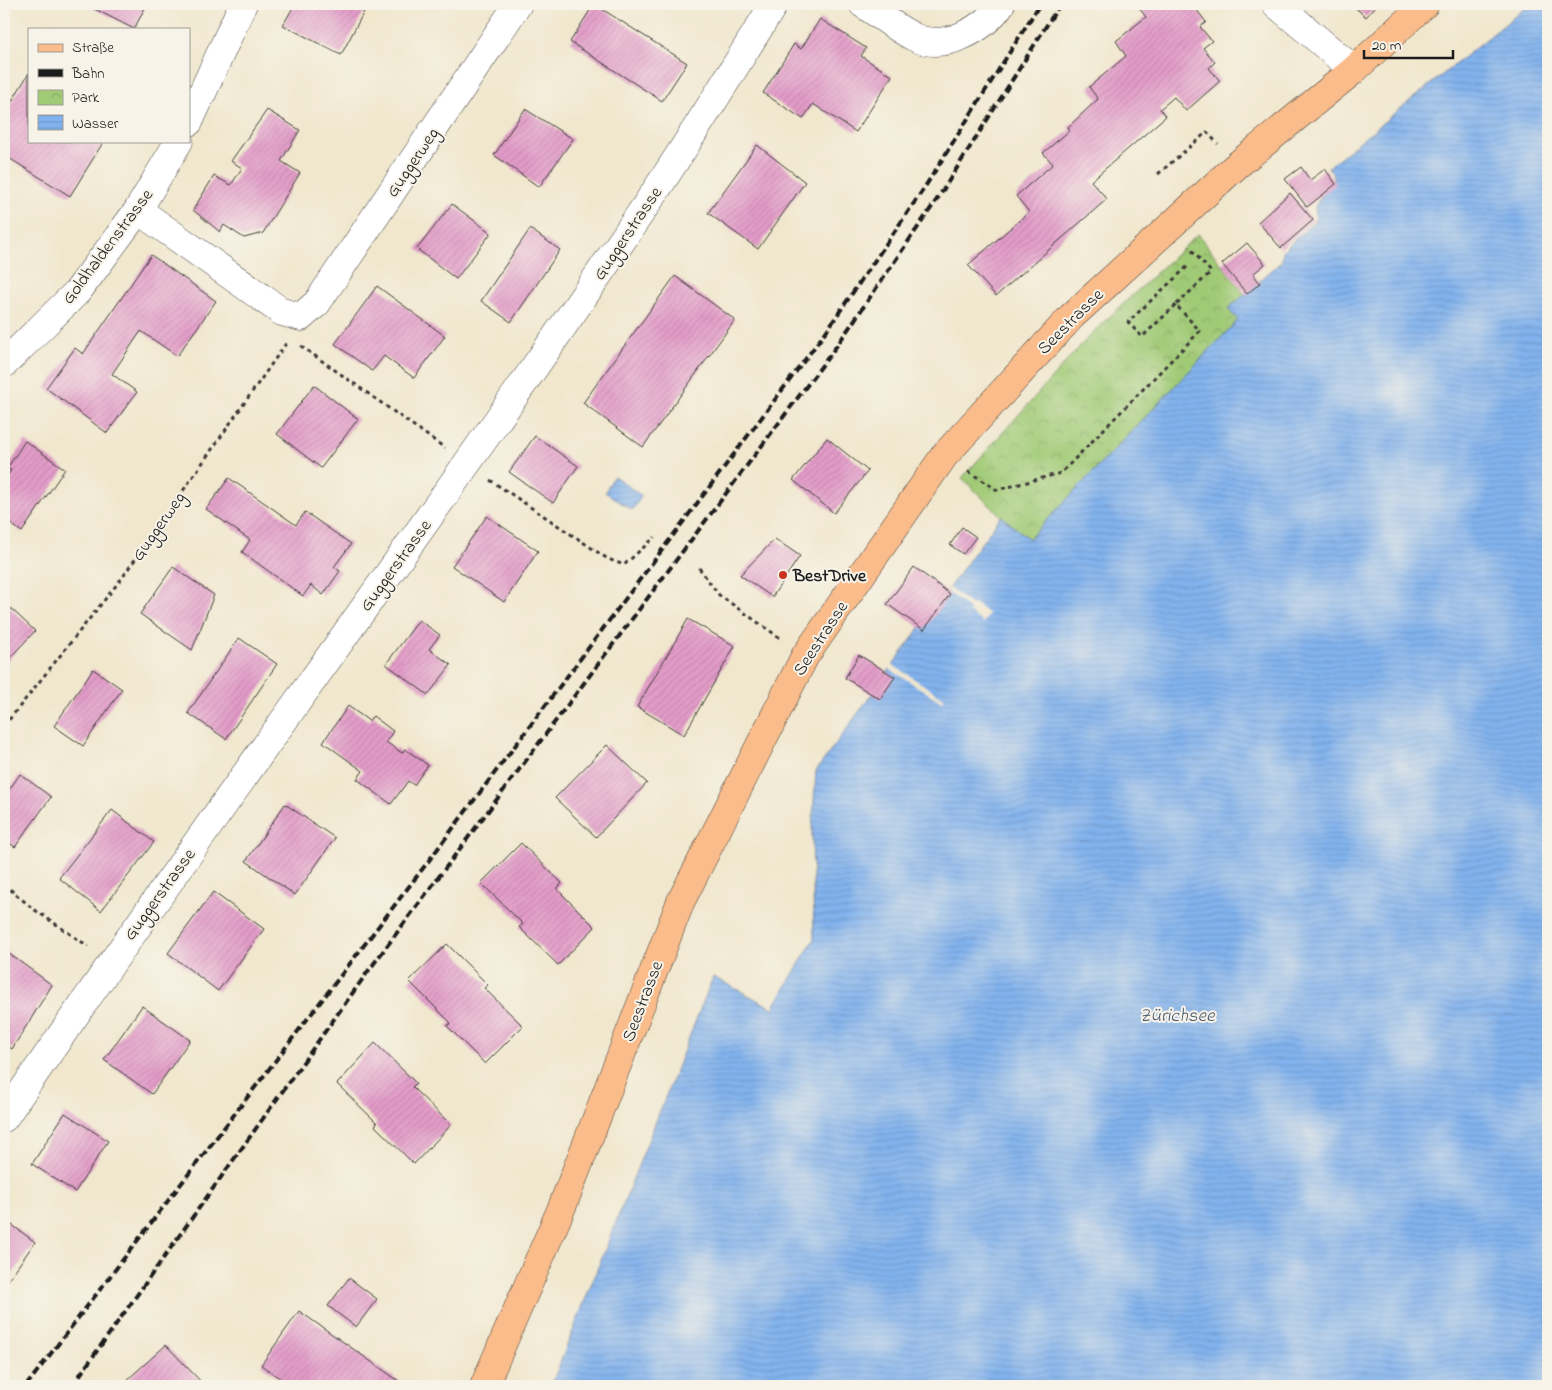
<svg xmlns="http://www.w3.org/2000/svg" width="1552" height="1390" viewBox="0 0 1552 1390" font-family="'Indie Flower',sans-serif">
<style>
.park{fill:url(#park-crowns);stroke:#5e7349}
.water{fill:url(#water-rules);stroke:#4f6784}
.pier{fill:#f0e7cd}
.building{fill:url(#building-hatch)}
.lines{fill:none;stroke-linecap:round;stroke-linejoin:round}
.minor-casing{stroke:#3c3a37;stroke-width:29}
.major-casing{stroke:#3c3a37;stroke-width:29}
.path{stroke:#3c3a37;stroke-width:3;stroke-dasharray:4 4;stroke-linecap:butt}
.minor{stroke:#fff;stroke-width:28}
.major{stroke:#fabc8b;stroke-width:28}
.rail{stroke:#1c1c1c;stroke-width:4;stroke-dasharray:8 4;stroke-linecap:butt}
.poi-dot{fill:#c8321e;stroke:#f7f3e8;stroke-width:2}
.labels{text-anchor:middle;stroke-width:4;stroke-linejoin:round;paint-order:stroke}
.street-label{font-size:18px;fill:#1c1c1c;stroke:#f7f3e8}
.poi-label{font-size:18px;font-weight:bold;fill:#1c1c1c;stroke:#f7f3e8;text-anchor:start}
.water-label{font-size:19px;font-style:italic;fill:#455870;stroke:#f7f3e8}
</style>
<defs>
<pattern id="park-crowns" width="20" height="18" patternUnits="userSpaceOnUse" patternTransform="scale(1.25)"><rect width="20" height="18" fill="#a0ca76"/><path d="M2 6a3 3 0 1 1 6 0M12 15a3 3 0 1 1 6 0" fill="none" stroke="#89ad66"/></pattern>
<pattern id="water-rules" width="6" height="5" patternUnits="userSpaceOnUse" patternTransform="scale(1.25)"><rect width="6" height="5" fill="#82b2ed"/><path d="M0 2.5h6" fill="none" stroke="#7098cb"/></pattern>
<pattern id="building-hatch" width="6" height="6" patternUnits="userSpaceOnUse" patternTransform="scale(1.25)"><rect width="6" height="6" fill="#e39cc9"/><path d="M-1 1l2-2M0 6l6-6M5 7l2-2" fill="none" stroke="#c286ac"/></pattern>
</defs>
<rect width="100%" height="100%" fill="#f7f3e8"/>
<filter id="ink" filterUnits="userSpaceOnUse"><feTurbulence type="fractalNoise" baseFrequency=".02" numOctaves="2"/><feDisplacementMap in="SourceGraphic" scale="10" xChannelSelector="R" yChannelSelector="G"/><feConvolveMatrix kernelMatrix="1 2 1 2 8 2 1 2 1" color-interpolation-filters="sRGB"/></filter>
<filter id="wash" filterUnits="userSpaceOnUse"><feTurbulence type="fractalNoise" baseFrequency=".0096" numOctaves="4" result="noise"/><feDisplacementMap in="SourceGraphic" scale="20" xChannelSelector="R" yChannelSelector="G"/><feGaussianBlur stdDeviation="1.12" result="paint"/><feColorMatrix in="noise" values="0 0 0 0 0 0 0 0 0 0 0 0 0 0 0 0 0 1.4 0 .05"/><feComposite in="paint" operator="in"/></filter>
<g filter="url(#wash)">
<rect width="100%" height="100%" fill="#f0e7cd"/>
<!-- park -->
<polygon class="park" points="1198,234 1245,295 1228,308 1238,320 1029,539 1001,516 962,478 1093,332"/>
<!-- water -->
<g class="water">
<polygon points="1530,4 1548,4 1548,1386 551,1386 713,977 773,1008 814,939 812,831 816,771 1001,516 1029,539 1238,320 1228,309 1282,261 1283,251 1316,219 1315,206 1335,178 1328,167"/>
<polygon points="614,476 642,496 632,510 605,492"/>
</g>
<!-- pier -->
<g class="pier">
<polygon points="949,588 972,605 974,603 989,614 983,623 969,612 970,610 947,591"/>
<polygon points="891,664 944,698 942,702 888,668"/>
</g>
<g id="blocks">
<!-- building -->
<g class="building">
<polygon points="85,4 147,4 134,29"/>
<polygon points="295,4 368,4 341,55 283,25"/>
<polygon points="594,4 687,63 662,101 570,42"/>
<polygon points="1136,4 1202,4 1196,9 1206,22 1200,27 1212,41 1203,48 1215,62 1209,68 1220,81 1186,111 1174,97 1160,109 1166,116 1091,181 1107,199 996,296 968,265 1029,212 1016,196 1053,164 1043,153 1070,130 1068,127 1098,99 1089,87 1126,56 1116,41 1146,17"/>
<polygon points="1351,4 1378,4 1366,17"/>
<polygon points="820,19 866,48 861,56 892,76 856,132 813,104 803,119 763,93 794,44 801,49"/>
<polygon points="29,73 29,141 104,141 70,196 4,155 4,114"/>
<polygon points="525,109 573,139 539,187 494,155"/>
<polygon points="267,110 300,130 281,161 300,173 263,233 244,238 224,225 220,232 193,210 214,176 231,185 242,168 231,161"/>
<polygon points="757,145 805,182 758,249 708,213"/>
<polygon points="1301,167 1310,180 1325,169 1336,184 1307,207 1285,179"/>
<polygon points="1290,193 1313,220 1281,248 1258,222"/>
<polygon points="452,204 491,233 456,279 417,249"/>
<polygon points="530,229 560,250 511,322 481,301"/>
<polygon points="1247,243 1265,264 1253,274 1260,283 1247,294 1222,264"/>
<polygon points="151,255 216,301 177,356 141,331 112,374 137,392 107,433 46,388 75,348 83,354"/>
<polygon points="675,276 735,320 643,447 583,403"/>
<polygon points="377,286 445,336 414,378 384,356 372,371 335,344"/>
<polygon points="314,385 358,419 321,468 277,434"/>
<polygon points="535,436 578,466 553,503 509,472"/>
<polygon points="827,438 868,471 834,513 793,480"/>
<polygon points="25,441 65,469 22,532 4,519 4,481 11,470 7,468"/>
<polygon points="229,478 296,525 305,512 351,544 334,567 340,571 323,595 311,585 303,596 242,552 250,540 206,509"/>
<polygon points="487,516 538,551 504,602 452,566"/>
<polygon points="962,527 976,537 963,554 950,545"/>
<polygon points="775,539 800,556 772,597 740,575"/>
<polygon points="173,567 214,595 192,650 140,614"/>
<polygon points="914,567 950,594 924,630 887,604"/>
<polygon points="4,602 35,631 4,664"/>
<polygon points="688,619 735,646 684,735 637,707"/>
<polygon points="419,620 440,635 429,649 451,665 428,695 386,664"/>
<polygon points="239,638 277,664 226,739 188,713"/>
<polygon points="859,655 895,677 880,699 845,678"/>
<polygon points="93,669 122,689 83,746 54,726"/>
<polygon points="348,706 369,721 373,716 393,731 386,742 402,753 405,749 428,765 414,785 408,781 391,804 357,779 363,771 323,742"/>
<polygon points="607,745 647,783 596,837 555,798"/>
<polygon points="20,774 51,797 15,847 4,839 4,797"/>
<polygon points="285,804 335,838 295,895 246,861"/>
<polygon points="112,810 154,842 101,911 59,878"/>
<polygon points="521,843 562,883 557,889 595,927 558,965 519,927 523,924 481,883"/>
<polygon points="213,892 264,929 218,991 168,953"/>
<polygon points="447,944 488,985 484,988 523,1026 485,1064 447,1026 451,1023 409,981"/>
<polygon points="4,950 52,985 12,1049 4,1043"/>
<polygon points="142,1006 190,1040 152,1094 104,1060"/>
<polygon points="375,1043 416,1083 412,1087 451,1125 414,1164 375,1126 377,1123 337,1084"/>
<polygon points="65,1113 108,1141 75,1192 32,1164"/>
<polygon points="4,1219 35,1242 4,1286"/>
<polygon points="349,1278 377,1299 356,1327 328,1306"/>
<polygon points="299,1311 406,1386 291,1386 261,1365"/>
<polygon points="166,1345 205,1386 131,1386 126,1381"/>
</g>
</g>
</g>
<g filter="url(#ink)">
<use href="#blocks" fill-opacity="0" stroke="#3c3a37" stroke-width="1"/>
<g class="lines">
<defs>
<g id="minor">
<path d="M 863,4 C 880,15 897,29 914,37 C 945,52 984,29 1001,4"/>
<polyline points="1276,4 1354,70"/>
<polyline points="189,122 243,4"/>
<polyline points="138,210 282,312 301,317 317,303 518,4"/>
<polyline points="4,364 78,291 138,210 179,141"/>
<path d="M 4,1118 C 214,811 438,513 646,205 C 691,139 732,71 774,4"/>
</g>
<polyline id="major" points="484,1386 562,1207 681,901 805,656 944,456 1072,316 1236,166 1354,70 1425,4"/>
</defs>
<!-- minor casing -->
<use href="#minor" class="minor-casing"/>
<!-- major casing -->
<use href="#major" class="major-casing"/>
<!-- path -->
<g class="path">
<polyline points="1158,174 1207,132 1218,144"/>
<polyline points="1176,305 1142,337 1128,322 1188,266"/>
<polyline points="301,346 445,448"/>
<polyline points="968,471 997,490 1061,473 1200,331 1176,305 1211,272 1189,247"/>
<polyline points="490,480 608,559 624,565 655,537"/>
<polyline points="699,568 719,595 783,640"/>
<polyline points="4,726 122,578 287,342"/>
<polyline points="4,884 32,908 88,946"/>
</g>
<!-- minor -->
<use href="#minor" class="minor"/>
<!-- major -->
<use href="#major" class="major"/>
<!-- rail -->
<g class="rail">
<polyline points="26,1386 427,863 825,333 923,190 1040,4"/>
<polyline points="72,1386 369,970 838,344 938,198 1060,4"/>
</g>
</g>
</g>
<!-- markers -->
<circle class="poi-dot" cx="783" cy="575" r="5"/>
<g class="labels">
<!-- street labels -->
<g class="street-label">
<text transform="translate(412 162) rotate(-56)" y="6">Guggerweg</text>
<text transform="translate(627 233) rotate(-56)" y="6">Guggerstrasse</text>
<text transform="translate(107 246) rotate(-53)" y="6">Goldhaldenstrasse</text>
<text transform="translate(1070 321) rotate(-45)" y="6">Seestrasse</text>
<text transform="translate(158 526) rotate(-55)" y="6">Guggerweg</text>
<text transform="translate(395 565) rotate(-54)" y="6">Guggerstrasse</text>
<text transform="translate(820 638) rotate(-57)" y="6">Seestrasse</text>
<text transform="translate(159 894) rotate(-54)" y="6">Guggerstrasse</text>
<text transform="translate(642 1001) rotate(-69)" y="6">Seestrasse</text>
</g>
<!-- poi labels -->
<g class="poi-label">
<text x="793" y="581">BestDrive</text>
</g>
<!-- water labels -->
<g class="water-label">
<text x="1177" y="1021">Zürichsee</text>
</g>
</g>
<!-- margin -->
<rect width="1552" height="1390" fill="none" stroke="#f7f3e8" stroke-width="20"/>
<!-- legend -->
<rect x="28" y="28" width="162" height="115" fill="#f7f3e8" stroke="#9f9d96"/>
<rect x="38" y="44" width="25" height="8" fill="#fabc8b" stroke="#9f9d96"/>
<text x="72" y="52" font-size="15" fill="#1c1c1c">Straße</text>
<rect x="38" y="69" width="25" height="8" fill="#1c1c1c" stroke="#9f9d96"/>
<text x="72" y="78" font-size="15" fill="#1c1c1c">Bahn</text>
<rect x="38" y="90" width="25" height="15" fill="url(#park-crowns)" stroke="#9f9d96"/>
<text x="72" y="102" font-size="15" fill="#1c1c1c">Park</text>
<rect x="38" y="115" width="25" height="15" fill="url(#water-rules)" stroke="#9f9d96"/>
<text x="72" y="128" font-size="15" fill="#1c1c1c">Wasser</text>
<!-- scale -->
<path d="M1364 50v8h89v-8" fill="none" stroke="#1c1c1c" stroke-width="2.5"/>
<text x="1372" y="50" font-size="15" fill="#1c1c1c" stroke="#f7f3e8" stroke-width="4" paint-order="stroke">20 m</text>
</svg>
